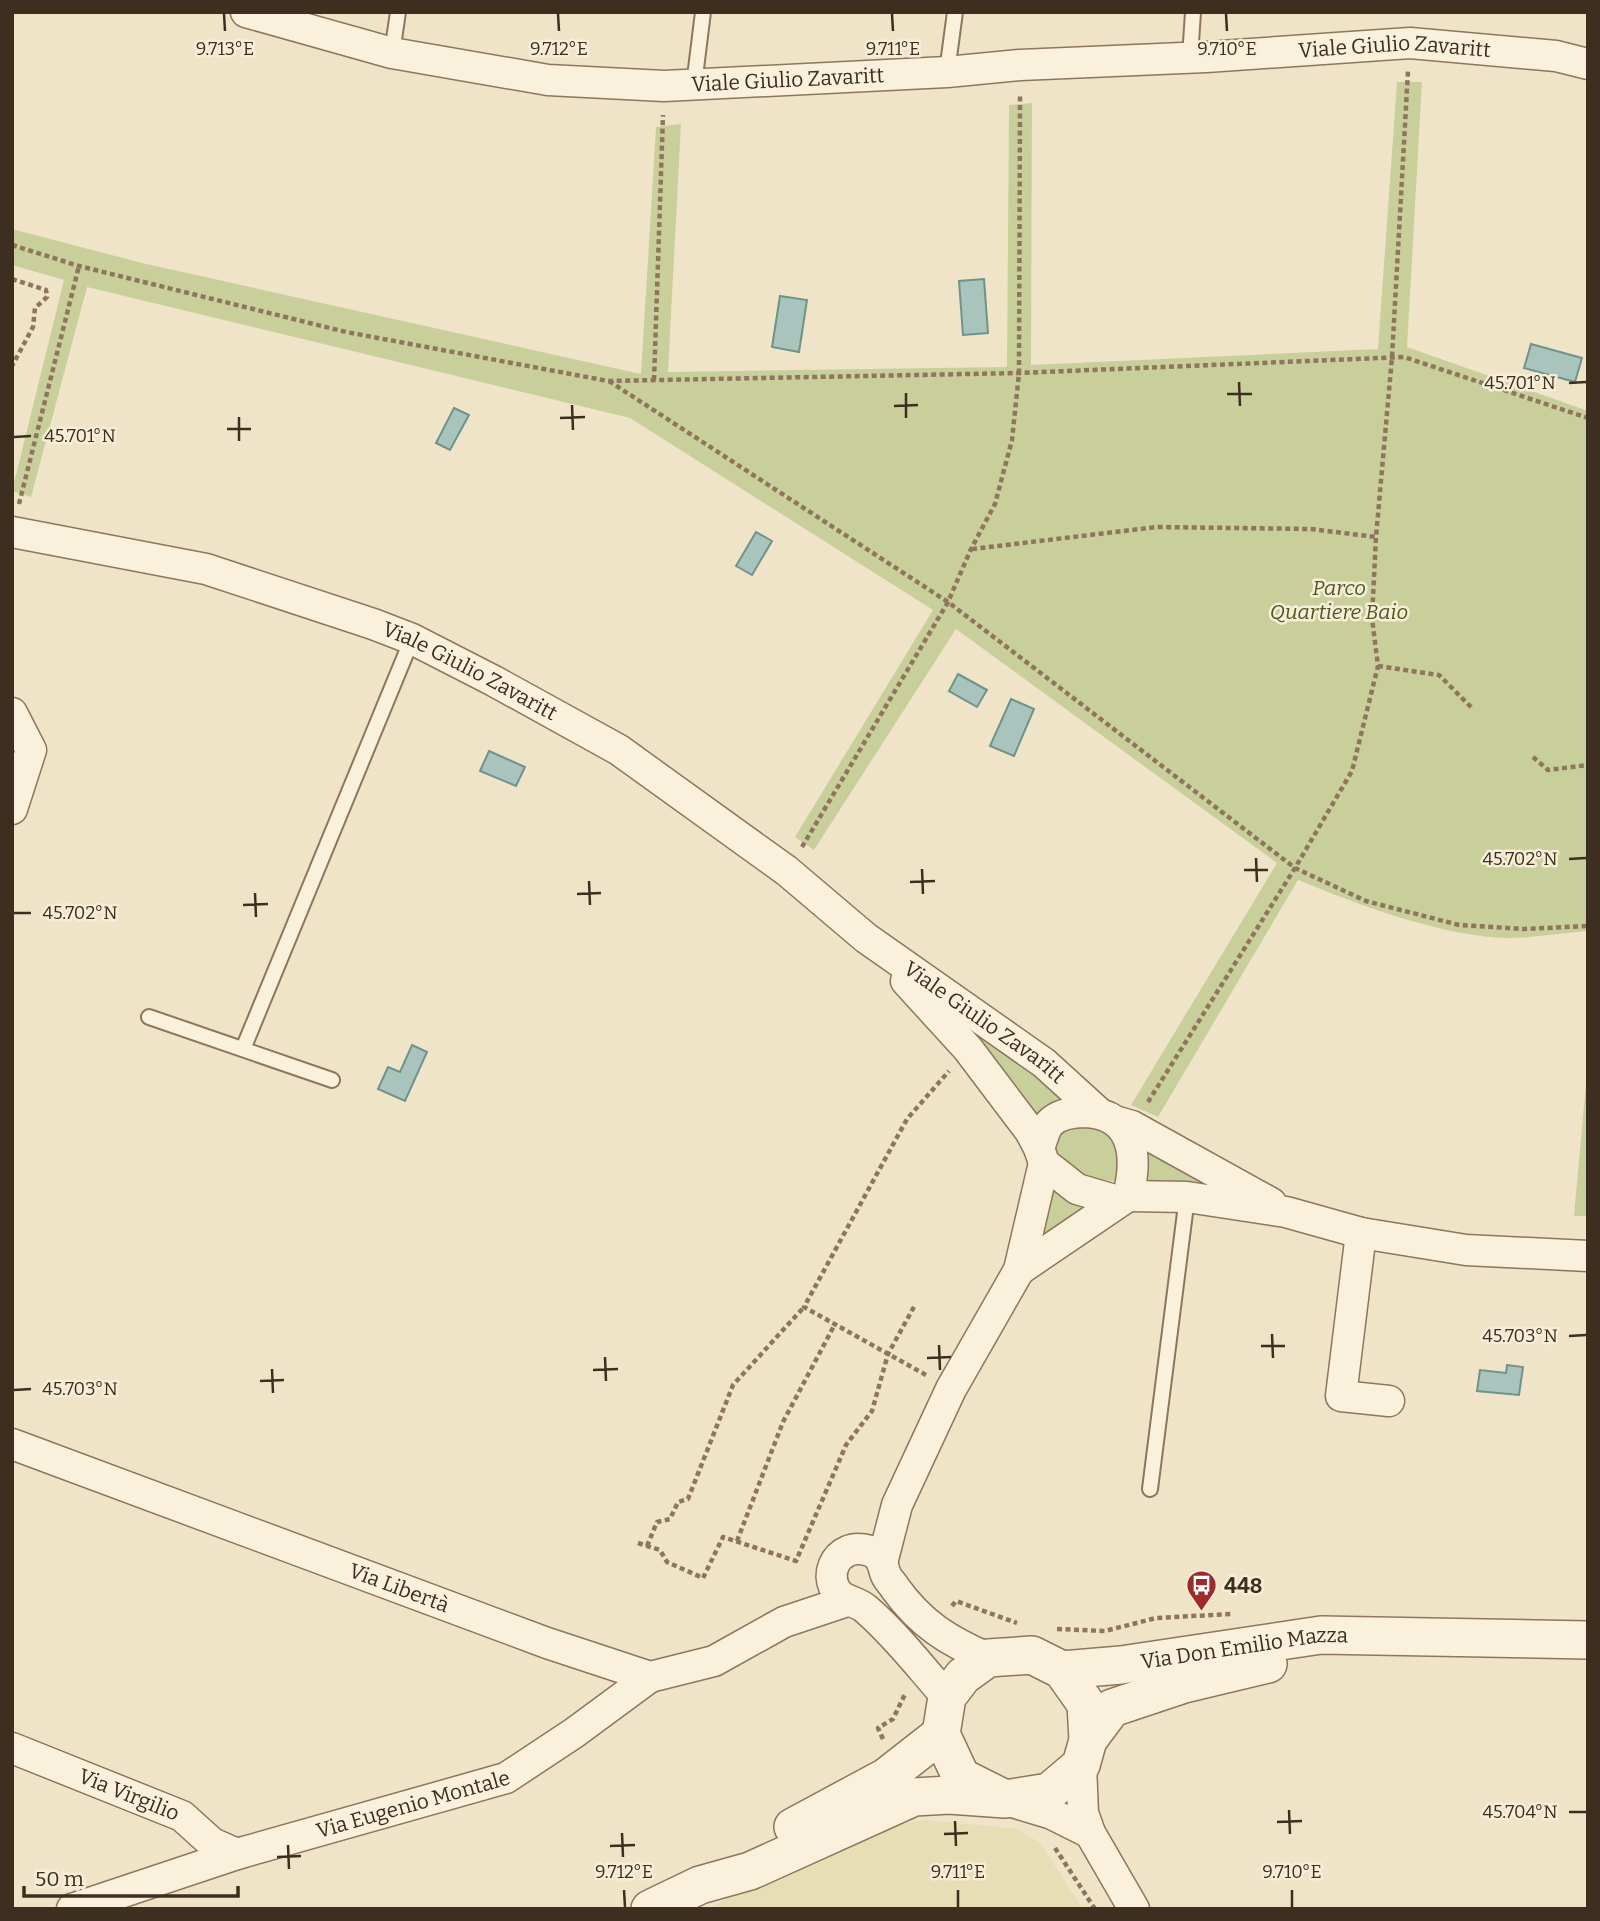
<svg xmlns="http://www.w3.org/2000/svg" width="1600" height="1921" viewBox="0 0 1600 1921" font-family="Bitter,serif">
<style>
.farmland{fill:#e6deb5}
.green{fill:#c9cf9b}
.water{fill:#a9c4bc;stroke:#6f938a;stroke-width:2}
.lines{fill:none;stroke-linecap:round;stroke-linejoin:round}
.service-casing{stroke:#8d765c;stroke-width:18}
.minor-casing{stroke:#8d765c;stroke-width:33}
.tertiary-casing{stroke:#8d765c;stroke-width:40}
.path{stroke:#8d765c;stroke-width:4.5;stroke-dasharray:5 3.5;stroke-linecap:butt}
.service{stroke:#faf1dc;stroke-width:14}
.minor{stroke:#faf1dc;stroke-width:30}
.tertiary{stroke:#faf1dc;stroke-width:37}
.ticks{fill:none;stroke:#3d2e20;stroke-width:2.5}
.labels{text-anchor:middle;stroke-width:5;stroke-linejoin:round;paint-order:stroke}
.street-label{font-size:21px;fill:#3d2e20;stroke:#f7eed8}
.park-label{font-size:21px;font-style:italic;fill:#4d5a26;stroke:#f7eed8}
.poi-label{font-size:21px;font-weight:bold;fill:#3d2e20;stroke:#f7eed8;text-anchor:start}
.ticks-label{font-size:18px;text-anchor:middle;fill:#3d2e20;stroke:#f7eed8;stroke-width:5;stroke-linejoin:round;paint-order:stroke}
</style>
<rect width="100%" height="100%" fill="#f0e4c8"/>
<!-- farmland -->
<polygon class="farmland" points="925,1820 1018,1829 1040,1843 1083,1909 708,1909 853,1833"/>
<!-- green -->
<g class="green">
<path d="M 1397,82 L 1422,82 L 1407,347 L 1588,411 L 1588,931 C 1561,933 1533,938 1507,938 C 1444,937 1356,904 1298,880 L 1158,1117 L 1131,1105 L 1277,863 L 956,629 L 814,850 L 795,837 L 933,610 L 630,418 L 87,287 L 31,497 L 12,491 L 64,280 L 12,265 L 12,229 L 142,263 L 641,374 L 656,127 L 681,124 L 668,372 L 1007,367 L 1009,105 L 1032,103 L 1031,365 L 1378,349 Z"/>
<polygon points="948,1004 1071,1099 1037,1127"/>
<polygon points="1588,1061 1588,1216 1574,1216"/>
<path d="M 1072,1123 L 1109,1126 L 1125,1166 L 1116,1181 C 1089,1180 1068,1171 1052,1147 L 1054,1138 Z"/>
<polygon points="1143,1147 1214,1182 1171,1181 1141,1184"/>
<polygon points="1044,1178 1094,1205 1039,1243"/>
</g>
<!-- water -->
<g class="water">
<polygon points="984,279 988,333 963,335 959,281"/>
<polygon points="780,296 807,300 799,352 772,347"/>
<polygon points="1531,344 1582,358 1575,382 1524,368"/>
<polygon points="454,408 469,415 450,450 436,443"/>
<polygon points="756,532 772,541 752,575 736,566"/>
<polygon points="958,674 987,690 977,707 949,691"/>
<polygon points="1011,699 1034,709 1014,756 990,746"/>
<polygon points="489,751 525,767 516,786 480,771"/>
<polygon points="412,1045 427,1052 405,1101 378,1089 388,1067 400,1072"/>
<polygon points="1507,1365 1523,1367 1519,1395 1477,1391 1480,1370 1506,1373"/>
</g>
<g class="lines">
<defs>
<g id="service">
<polyline points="392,53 398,12"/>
<polyline points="1190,58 1193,12"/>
<polyline points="947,72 955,12"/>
<polyline points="694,85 703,12"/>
<polyline points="149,1017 332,1080"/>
<polyline points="243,1049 412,639"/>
<polyline points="1150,1489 1187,1197"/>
</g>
<g id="minor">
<path id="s1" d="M 246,12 L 392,53 L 548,80 L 664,86 L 947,72 L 1020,65 L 1206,57 L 1410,43 L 1556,56 L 1588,64"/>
<path id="s2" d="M 12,532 L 206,569 L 373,624 L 412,639 L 494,681 L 619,750 L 787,871 L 866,938 L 1044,1063 L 1099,1113"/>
<polyline points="12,713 31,750 12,809"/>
<polyline points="906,981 968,1049 1008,1102 1030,1131 1039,1148 1044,1163 1077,1189 1118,1201"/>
<polyline points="1118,1122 1132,1126 1271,1203"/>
<polyline points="1128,1196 1187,1197 1286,1212 1361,1233 1466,1250 1588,1256"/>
<polyline points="1361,1233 1341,1396 1389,1401"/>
<path d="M 1019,1270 L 1128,1196 C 1138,1157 1135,1114 1085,1112 C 1074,1112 1059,1114 1050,1123 C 1045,1128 1042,1141 1039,1148"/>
<path id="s3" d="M 12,1444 L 547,1643 L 650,1677 L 714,1661 L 784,1622 L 847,1601"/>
<polyline points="882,1563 897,1505 951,1389 1019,1270 1044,1163"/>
<path d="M 947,1697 C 921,1668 897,1636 867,1610 C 857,1600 840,1602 834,1587 C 828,1573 834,1557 848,1551 C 856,1547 871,1549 878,1556 C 884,1562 883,1569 886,1575 C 888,1580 893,1584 895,1588 C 921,1624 948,1641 988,1658"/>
<path id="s4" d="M 12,1748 L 182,1816 L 212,1843 L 237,1854"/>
<polyline points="1081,1765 1083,1813 1090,1833 1134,1909"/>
<polyline points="1006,1800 1052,1814 1090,1833"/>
<path id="s5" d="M 72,1909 L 237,1854 L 506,1778 L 574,1733 L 650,1677"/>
</g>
<g id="tertiary">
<path id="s6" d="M 1062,1670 L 1121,1665 L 1321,1635 L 1588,1640"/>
<polyline points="1088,1740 1112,1708 1184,1684 1268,1664"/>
<polyline points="793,1827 886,1777 941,1734"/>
<polyline points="650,1909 700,1885 750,1871 914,1797 949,1795 1005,1799 1049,1792 1081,1765 1088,1740 1086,1704 1062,1670 1032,1655 988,1658 963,1676 947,1697 941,1734 961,1777 1005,1799"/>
</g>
</defs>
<!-- service casing -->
<use href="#service" class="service-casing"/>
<!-- minor casing -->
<use href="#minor" class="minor-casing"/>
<!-- tertiary casing -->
<use href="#tertiary" class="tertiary-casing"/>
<!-- path -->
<g class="path">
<polyline points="12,245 79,266 346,332 608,381 1019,373 1404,357 1588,418"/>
<polyline points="12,279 46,290 47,297 35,308 33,327 12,366"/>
<polyline points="654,380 663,115"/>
<polyline points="609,381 948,602 1295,868 1366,901 1459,925 1524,929 1588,926"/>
<polyline points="19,504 79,266"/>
<polyline points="972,549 1157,527 1311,529 1376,537"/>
<polyline points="1378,666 1439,675 1472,708"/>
<polyline points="1533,757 1548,770 1588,765"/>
<polyline points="802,847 948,602 971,549 995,504 1012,440 1019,373 1020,93"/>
<polyline points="1148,1102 1295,868 1352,771 1378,666 1372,618 1376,537 1392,357 1408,71"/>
<polyline points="926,1375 804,1307 907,1119 949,1071"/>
<polyline points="737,1541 783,1422 835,1324"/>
<polyline points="638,1543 660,1550 667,1562 703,1578 723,1537 796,1561 846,1445 872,1411 888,1354 915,1305"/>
<polyline points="647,1546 657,1522 670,1519 678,1502 688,1499 733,1385 804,1307"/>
<polyline points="952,1606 956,1601 1017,1623"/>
<polyline points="1057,1629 1105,1631 1156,1618 1231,1614"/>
<polyline points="883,1739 878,1728 893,1719 905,1694"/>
<polyline points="1055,1848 1095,1909"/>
</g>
<!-- service -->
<use href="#service" class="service"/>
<!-- minor -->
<use href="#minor" class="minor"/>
<!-- tertiary -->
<use href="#tertiary" class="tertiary"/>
</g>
<!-- ticks -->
<path class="ticks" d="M 224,14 L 225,31M 558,14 L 559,31M 892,14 L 893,31M 1226,14 L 1227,31M 1239,382 L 1240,406M 1569,383 L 1586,382M 906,393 L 906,418M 1227,394 L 1252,394M 572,405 L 573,430M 894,406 L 918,405M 239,417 L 239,441M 560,418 L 585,417M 227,429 L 251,429M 14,437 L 31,436M 1256,858 L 1257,882M 1569,859 L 1586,858M 922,869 L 923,894M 1244,870 L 1268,870M 589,881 L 590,905M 910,882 L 935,881M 255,893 L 256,917M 577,894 L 601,893M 243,905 L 268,904M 14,913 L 31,913M 1272,1334 L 1273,1358M 1569,1336 L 1586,1335M 939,1345 L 940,1370M 1261,1346 L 1285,1346M 605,1357 L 606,1381M 927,1358 L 951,1357M 272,1369 L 273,1393M 593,1370 L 618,1369M 260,1381 L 284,1380M 14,1390 L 31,1389M 1289,1810 L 1290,1834M 1569,1812 L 1586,1812M 955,1821 L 956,1846M 1277,1822 L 1302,1821M 622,1833 L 623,1857M 944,1834 L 968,1833M 288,1845 L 289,1869M 610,1846 L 635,1845M 277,1857 L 301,1856M 624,1890 L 625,1907M 958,1890 L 958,1907M 1292,1890 L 1292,1907"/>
<!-- icons -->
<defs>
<symbol id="bus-pin" viewBox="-11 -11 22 30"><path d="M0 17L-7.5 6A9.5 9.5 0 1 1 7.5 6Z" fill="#9e2a2b" stroke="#f7eed8"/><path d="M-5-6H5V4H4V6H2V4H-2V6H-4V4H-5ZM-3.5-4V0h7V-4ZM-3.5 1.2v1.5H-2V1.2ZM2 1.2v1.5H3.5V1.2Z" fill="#fff"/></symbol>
</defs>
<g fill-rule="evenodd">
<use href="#bus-pin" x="1184" y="1568" width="35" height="47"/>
</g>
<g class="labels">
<!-- street labels -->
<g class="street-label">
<text dy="7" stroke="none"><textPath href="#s1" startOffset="1158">Viale Giulio Zavaritt</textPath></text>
<text dy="7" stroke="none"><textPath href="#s1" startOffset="550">Viale Giulio Zavaritt</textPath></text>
<text dy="7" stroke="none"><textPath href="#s2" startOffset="481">Viale Giulio Zavaritt</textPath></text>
<text dy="7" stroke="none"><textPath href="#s2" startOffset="1106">Viale Giulio Zavaritt</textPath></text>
<text dy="7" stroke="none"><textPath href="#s3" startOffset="413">Via Libertà</textPath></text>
<text dy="7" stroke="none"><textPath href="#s6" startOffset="184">Via Don Emilio Mazza</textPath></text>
<text dy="7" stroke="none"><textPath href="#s4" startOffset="126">Via Virgilio</textPath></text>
<text dy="7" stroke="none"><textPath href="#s5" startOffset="357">Via Eugenio Montale</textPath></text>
</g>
<!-- park labels -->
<g class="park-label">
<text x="1339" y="595">Parco<tspan x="1339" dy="24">Quartiere Baio</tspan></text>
</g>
<!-- poi labels -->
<g class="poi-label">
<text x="1224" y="1593">448</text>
</g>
</g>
<g class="ticks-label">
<text x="225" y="55">9.713°E</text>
<text x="559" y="55">9.712°E</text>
<text x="893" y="55">9.711°E</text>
<text x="1227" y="55">9.710°E</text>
<text x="1520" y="389">45.701°N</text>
<text x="80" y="442">45.701°N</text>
<text x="1520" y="865">45.702°N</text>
<text x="80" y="919">45.702°N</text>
<text x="1520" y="1342">45.703°N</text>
<text x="80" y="1395">45.703°N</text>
<text x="1520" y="1818">45.704°N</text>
<text x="624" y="1878">9.712°E</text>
<text x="958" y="1878">9.711°E</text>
<text x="1292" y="1878">9.710°E</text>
</g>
<!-- border -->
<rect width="1600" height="1921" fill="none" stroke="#3d2e20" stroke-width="28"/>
<!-- scale -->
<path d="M24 1886v10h214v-10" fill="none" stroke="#3d2e20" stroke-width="3.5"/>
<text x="35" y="1886" font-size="21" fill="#3d2e20" stroke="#f7eed8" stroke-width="5" paint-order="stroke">50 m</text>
</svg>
